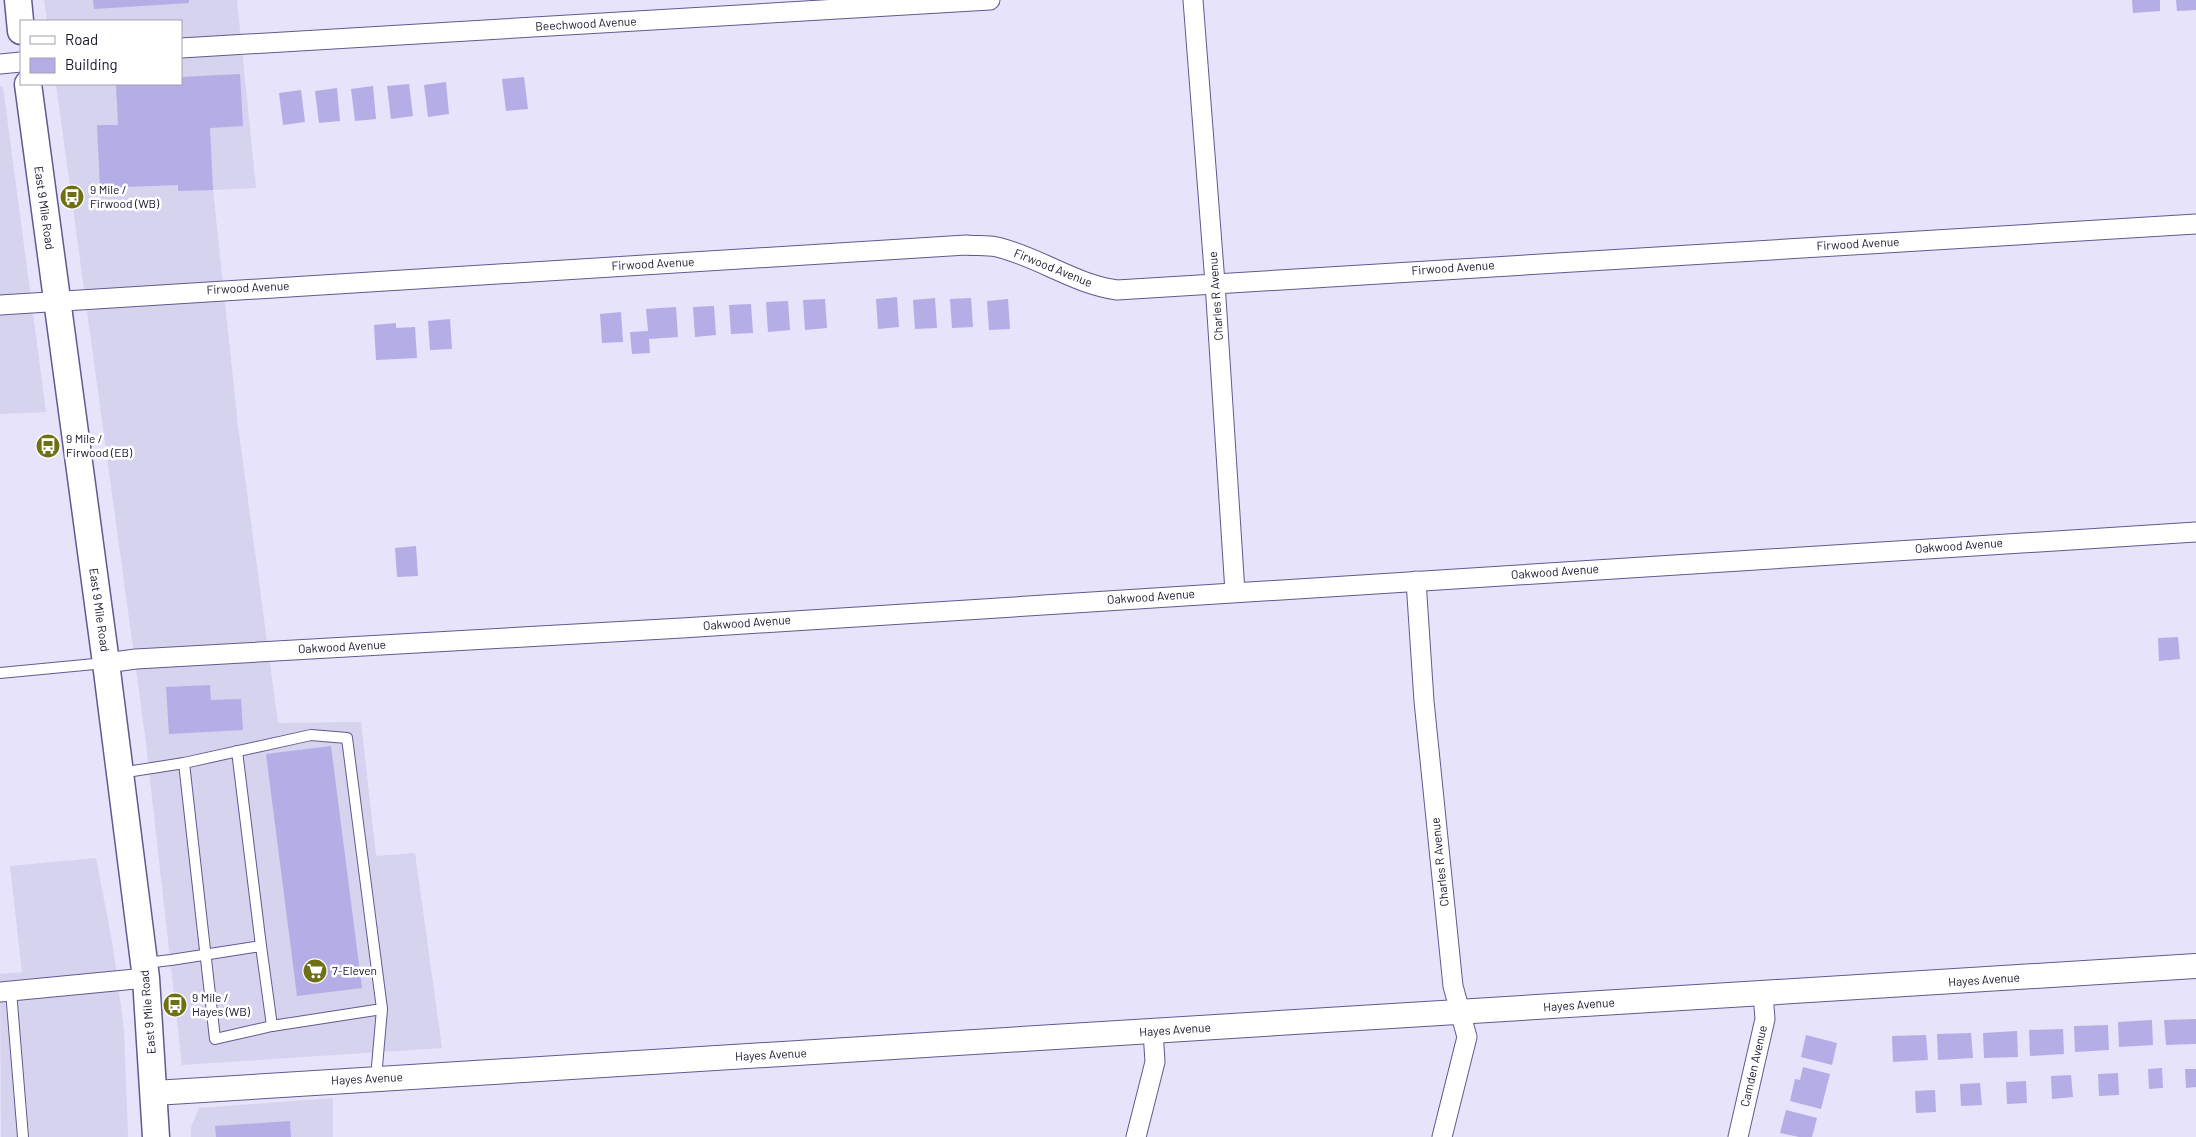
<svg xmlns="http://www.w3.org/2000/svg" width="2196" height="1137" viewBox="0 0 2196 1137" font-family="Barlow,sans-serif">
<style>
.built{fill:#d5d3ed}
.building{fill:#b5ade6}
.lines{fill:none;stroke-linecap:round;stroke-linejoin:round}
.service-casing{stroke:#62598d;stroke-width:12}
.minor-casing{stroke:#62598d;stroke-width:21}
.tertiary-casing{stroke:#62598d;stroke-width:26}
.secondary-casing{stroke:#62598d;stroke-width:29}
.service{stroke:#fff;stroke-width:10}
.minor{stroke:#fff;stroke-width:19}
.tertiary{stroke:#fff;stroke-width:24}
.secondary{stroke:#fff;stroke-width:26}
.labels{text-anchor:middle;stroke-width:5;stroke-linejoin:round;paint-order:stroke}
.street-label{font-size:12px;fill:#18152a;stroke:#fff}
.poi-label{font-size:12px;fill:#18152a;stroke:#fff;text-anchor:start}
</style>
<rect width="100%" height="100%" fill="#e6e3fb"/>
<!-- built -->
<g class="built">
<polygon points="44,0 237,0 256,188 213,190 238,426 278,723 361,722 376,856 415,853 442,1048 182,1065 145,735 56,84 181,84 181,21 47,21"/>
<polygon points="0,86 3,87 46,412 0,414"/>
<polygon points="96,858 113,947 124,1031 128,1137 1,1137 0,974 22,972 10,866"/>
<polygon points="333,1098 333,1137 191,1137 191,1127 199,1108"/>
</g>
<!-- building -->
<g class="building">
<polygon points="93,0 189,0 189,3 94,9"/>
<polygon points="2132,0 2160,0 2160,11 2133,13"/>
<polygon points="2176,0 2196,0 2196,10 2177,11"/>
<polygon points="240,74 243,126 210,128 213,190 178,191 178,185 100,188 97,125 118,125 116,85 181,84 181,77"/>
<polygon points="524,77 528,109 506,111 502,79"/>
<polygon points="446,82 449,114 428,117 424,85"/>
<polygon points="409,84 413,116 391,119 387,86"/>
<polygon points="373,86 376,119 355,121 351,89"/>
<polygon points="337,88 340,121 319,123 315,91"/>
<polygon points="301,90 305,122 283,125 279,93"/>
<polygon points="897,297 899,327 878,329 876,299"/>
<polygon points="935,298 937,328 915,329 913,300"/>
<polygon points="971,298 973,327 952,328 950,299"/>
<polygon points="825,299 827,328 805,330 803,300"/>
<polygon points="1008,299 1010,329 989,330 987,301"/>
<polygon points="788,301 790,330 768,332 766,302"/>
<polygon points="751,304 753,333 731,334 729,305"/>
<polygon points="714,306 716,335 695,337 693,307"/>
<polygon points="676,307 678,337 649,339 650,353 632,354 630,332 648,331 646,309"/>
<polygon points="621,312 623,342 602,343 600,314"/>
<polygon points="450,319 452,349 430,350 428,321"/>
<polygon points="396,323 396,328 415,327 417,358 376,360 374,325"/>
<polygon points="416,546 418,576 397,577 395,548"/>
<polygon points="2178,637 2180,659 2159,661 2158,638"/>
<polygon points="210,685 211,700 241,699 243,730 169,734 166,687"/>
<polygon points="331,746 362,988 297,996 266,754"/>
<polygon points="2196,1019 2196,1044 2166,1045 2164,1020"/>
<polygon points="2152,1020 2153,1045 2119,1047 2118,1022"/>
<polygon points="2108,1025 2109,1050 2075,1052 2074,1026"/>
<polygon points="2063,1029 2064,1054 2030,1056 2029,1030"/>
<polygon points="2017,1031 2018,1057 1984,1058 1983,1033"/>
<polygon points="1971,1033 1973,1058 1938,1060 1937,1034"/>
<polygon points="1806,1035 1837,1043 1832,1065 1801,1057"/>
<polygon points="1926,1035 1928,1060 1893,1062 1892,1036"/>
<polygon points="1803,1067 1830,1074 1821,1109 1790,1101 1795,1079 1800,1080"/>
<polygon points="2162,1068 2163,1088 2149,1089 2148,1069"/>
<polygon points="2185,1069 2196,1069 2196,1087 2186,1088"/>
<polygon points="2118,1073 2119,1095 2099,1096 2098,1074"/>
<polygon points="2071,1075 2073,1097 2052,1099 2051,1076"/>
<polygon points="2026,1081 2027,1103 2007,1104 2006,1082"/>
<polygon points="1980,1083 1982,1105 1961,1106 1960,1084"/>
<polygon points="1935,1090 1936,1112 1916,1113 1915,1091"/>
<polygon points="1786,1110 1817,1118 1812,1137 1799,1137 1780,1133"/>
<polygon points="290,1121 291,1137 216,1137 215,1126"/>
</g>
<g class="lines">
<defs>
<g id="service">
<polyline points="0,673 105,663"/>
<polyline points="237,751 261,946"/>
<polyline points="184,763 215,1039 272,1026"/>
<polyline points="120,773 184,763 311,735 347,738 382,1009 272,1026 261,946 171,960 145,963"/>
<polyline points="11,991 23,1137"/>
<polyline points="376,1078 382,1009"/>
</g>
<g id="minor">
<polyline points="1193,0 1215,283 1235,592"/>
<polyline points="181,48 990,0"/>
<polyline points="0,64 21,62"/>
<path d="M 0,305 L 966,245 C 976,246 987,245 997,247 C 1039,257 1074,284 1117,290 L 2196,224"/>
<polyline points="1416,581 1424,701 1453,986 1467,1037 1442,1137"/>
<polyline points="106,663 136,659 682,628 2196,532"/>
<polyline points="0,992 146,978"/>
<polyline points="1136,1137 1155,1062 1153,1031"/>
<polyline points="1738,1137 1765,1019 1763,994"/>
</g>
<polyline id="tertiary" points="154,1093 2196,966"/>
<g id="secondary">
<polyline points="18,0 21,31"/>
<polyline points="28,84 106,663 146,978 156,1137"/>
</g>
</defs>
<!-- service casing -->
<use href="#service" class="service-casing"/>
<!-- minor casing -->
<use href="#minor" class="minor-casing"/>
<!-- tertiary casing -->
<use href="#tertiary" class="tertiary-casing"/>
<!-- secondary casing -->
<use href="#secondary" class="secondary-casing"/>
<!-- service -->
<use href="#service" class="service"/>
<!-- minor -->
<use href="#minor" class="minor"/>
<!-- tertiary -->
<use href="#tertiary" class="tertiary"/>
<!-- secondary -->
<use href="#secondary" class="secondary"/>
</g>
<!-- icons -->
<defs>
<symbol id="bus-disc" viewBox="-11 -11 22 22"><circle r="9.5" fill="#6e7013" stroke="#fff"/><path d="M-5-6H5V4H4V6H2V4H-2V6H-4V4H-5ZM-3.5-4V0h7V-4ZM-3.5 1.2v1.5H-2V1.2ZM2 1.2v1.5H3.5V1.2Z" fill="#fff"/></symbol>
<symbol id="supermarket-disc" viewBox="-11 -11 22 22"><circle r="9.5" fill="#6e7013" stroke="#fff"/><path d="M-6-5.5h2.5l.6 2H6L4.5 2H-2.5L-4.4-4H-6ZM-1.5 3.2a1.3 1.3 0 1 0 .1 0ZM3 3.2a1.3 1.3 0 1 0 .1 0Z" fill="#fff"/></symbol>
</defs>
<g fill-rule="evenodd">
<use href="#bus-disc" x="58" y="183" width="28" height="28"/>
<use href="#bus-disc" x="34" y="432" width="28" height="28"/>
<use href="#supermarket-disc" x="301" y="957" width="28" height="28"/>
<use href="#bus-disc" x="161" y="991" width="28" height="28"/>
</g>
<g class="labels">
<!-- street labels -->
<g class="street-label">
<text transform="translate(586 24) rotate(-3)" y="4">Beechwood Avenue</text>
<text transform="translate(44 208) rotate(82)" y="4">East 9 Mile Road</text>
<text transform="translate(1858 244) rotate(-3)" y="4">Firwood Avenue</text>
<text transform="translate(653 264) rotate(-3)" y="4">Firwood Avenue</text>
<text transform="translate(1053 268) rotate(22)" y="4">Firwood Avenue</text>
<text transform="translate(1453 268) rotate(-4)" y="4">Firwood Avenue</text>
<text transform="translate(248 288) rotate(-3)" y="4">Firwood Avenue</text>
<text transform="translate(1216 296) rotate(-94)" y="4">Charles R Avenue</text>
<text transform="translate(1959 546) rotate(-4)" y="4">Oakwood Avenue</text>
<text transform="translate(1555 572) rotate(-4)" y="4">Oakwood Avenue</text>
<text transform="translate(1151 597) rotate(-4)" y="4">Oakwood Avenue</text>
<text transform="translate(99 610) rotate(82)" y="4">East 9 Mile Road</text>
<text transform="translate(747 623) rotate(-4)" y="4">Oakwood Avenue</text>
<text transform="translate(342 647) rotate(-3)" y="4">Oakwood Avenue</text>
<text transform="translate(1440 862) rotate(-96)" y="4">Charles R Avenue</text>
<text transform="translate(1984 980) rotate(-4)" y="4">Hayes Avenue</text>
<text transform="translate(1579 1005) rotate(-4)" y="4">Hayes Avenue</text>
<text transform="translate(148 1012) rotate(-95)" y="4">East 9 Mile Road</text>
<text transform="translate(1175 1030) rotate(-4)" y="4">Hayes Avenue</text>
<text transform="translate(771 1055) rotate(-3)" y="4">Hayes Avenue</text>
<text transform="translate(1754 1066) rotate(-77)" y="4">Camden Avenue</text>
<text transform="translate(367 1079) rotate(-3)" y="4">Hayes Avenue</text>
</g>
<!-- poi labels -->
<g class="poi-label">
<text x="90" y="194">9 Mile /<tspan x="90" dy="14">Firwood (WB)</tspan></text>
<text x="66" y="443">9 Mile /<tspan x="66" dy="14">Firwood (EB)</tspan></text>
<text x="332" y="975">7-Eleven</text>
<text x="192" y="1002">9 Mile /<tspan x="192" dy="14">Hayes (WB)</tspan></text>
</g>
</g>
<!-- legend -->
<rect x="20" y="20" width="162" height="65" fill="#ffffff" stroke="#a3a1aa"/>
<rect x="30" y="36" width="25" height="8" fill="#ffffff" stroke="#a3a1aa"/>
<text x="65" y="45" font-size="15" fill="#18152a">Road</text>
<rect x="30" y="58" width="25" height="15" fill="#b5ade6" stroke="#a3a1aa"/>
<text x="65" y="70" font-size="15" fill="#18152a">Building</text>
</svg>
